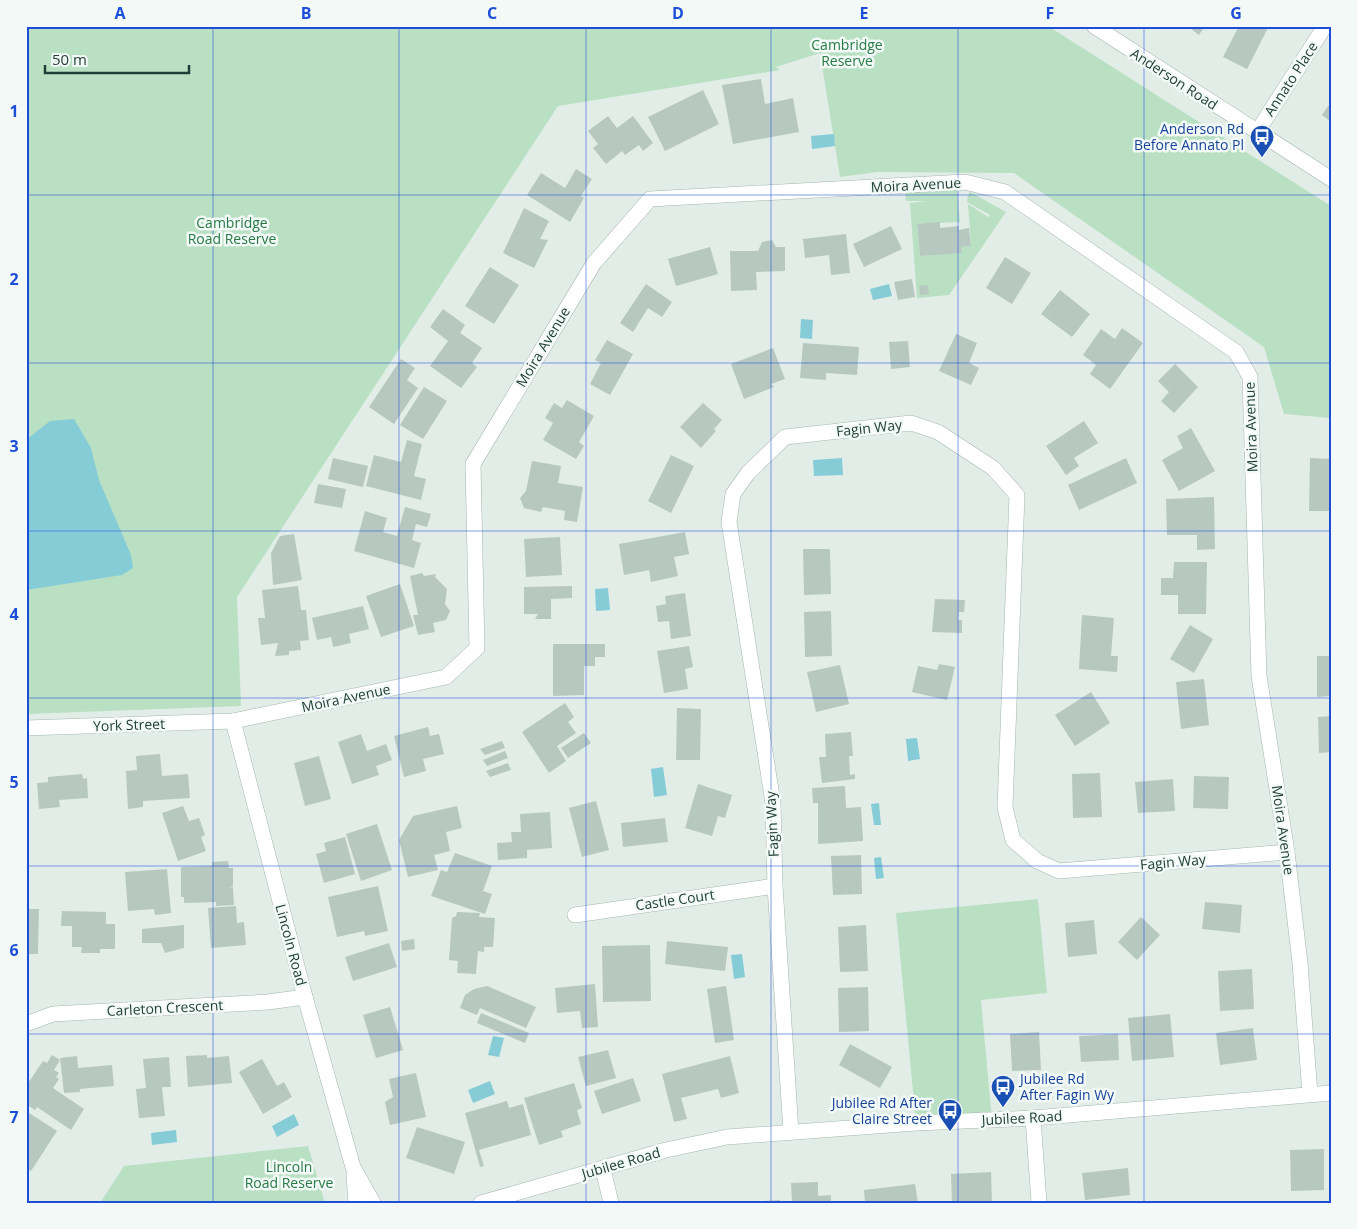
<svg xmlns="http://www.w3.org/2000/svg" width="1357" height="1229" viewBox="0 0 1357 1229" font-family="'Open Sans',sans-serif">
<style>
.green{fill:#b9e0c2}
.water{fill:#85ccd7}
.building{fill:#b7c8c1}
.lines{fill:none;stroke-linecap:round;stroke-linejoin:round}
.minor-casing{stroke:#a4b6af;stroke-width:16}
.minor{stroke:#fff;stroke-width:15}
.grid{fill:none;stroke:#1d4ed8;stroke-width:1;stroke-opacity:0.55}
.labels{text-anchor:middle;stroke-width:5;stroke-linejoin:round;paint-order:stroke}
.park-label{font-size:14px;fill:#277a45;stroke:#f3f9f6}
.street-label{font-size:14px;fill:#204037;stroke:#f3f9f6}
.transit-label{font-size:14px;fill:#164399;stroke:#f3f9f6;text-anchor:end}
.neatline{fill:none;stroke:#1d4ed8;stroke-width:2}
.grid-label{font-size:16px;text-anchor:middle;font-weight:bold;fill:#1d4ed8}
</style>
<rect width="100%" height="100%" fill="#e2ede8"/>
<!-- green -->
<g class="green">
<polygon points="26,26 1048,26 1331,206 1331,418 1284,414 1264,347 1014,173 877,172 840,177 820,53 776,67 780,70 558,106 237,597 241,706 26,714"/>
<polygon points="957,189 960,222 917,224 920,256 962,252 961,247 971,246 968,204 988,217 990,215 967,202 968,195 970,192 1006,212 949,295 917,298 910,203 926,201 906,201 905,191"/>
<polygon points="1038,899 1047,993 981,1000 992,1120 916,1123 896,913"/>
<polygon points="308,1146 325,1203 100,1203 124,1166"/>
</g>
<!-- water -->
<g class="water">
<polygon points="834,134 835,146 812,149 811,136"/>
<polygon points="889,284 892,296 873,300 870,289"/>
<polygon points="801,319 813,320 812,339 800,338"/>
<polygon points="74,419 91,448 99,480 131,555 133,568 122,575 26,590 26,440 50,421"/>
<polygon points="842,458 843,475 814,476 813,460"/>
<polygon points="608,588 610,610 596,611 595,589"/>
<polygon points="917,738 920,759 908,761 906,739"/>
<polygon points="663,767 667,795 654,797 651,769"/>
<polygon points="879,803 881,825 874,825 871,804"/>
<polygon points="881,857 884,878 876,879 874,858"/>
<polygon points="742,954 745,977 734,979 731,955"/>
<polygon points="493,1036 504,1038 499,1057 488,1055"/>
<polygon points="490,1081 495,1094 473,1103 468,1090"/>
<polygon points="294,1114 299,1125 277,1137 272,1126"/>
<polygon points="176,1130 177,1142 152,1145 151,1133"/>
</g>
<!-- building -->
<g class="building">
<polygon points="1187,26 1205,26 1199,35"/>
<polygon points="1239,26 1269,26 1247,69 1223,57"/>
<polygon points="761,79 765,104 793,98 799,132 733,144 722,85"/>
<polygon points="703,90 719,124 665,151 648,117"/>
<polygon points="1331,102 1331,122 1322,115"/>
<polygon points="608,116 617,128 633,116 653,143 643,151 639,145 625,155 622,151 606,164 593,148 598,144 588,131"/>
<polygon points="576,169 592,179 581,196 584,198 570,222 527,195 541,173 565,188"/>
<polygon points="524,208 549,221 540,239 548,240 534,268 503,253"/>
<polygon points="940,222 940,228 959,226 959,230 969,228 971,246 961,247 962,253 920,256 917,224"/>
<polygon points="891,226 902,249 864,267 853,244"/>
<polygon points="846,234 850,273 831,275 829,255 805,258 803,239"/>
<polygon points="772,240 776,247 785,247 785,271 756,272 757,290 731,291 730,251 758,251 762,242"/>
<polygon points="710,247 718,274 676,286 668,259"/>
<polygon points="1005,257 1031,273 1012,304 986,288"/>
<polygon points="490,267 519,285 494,324 465,306"/>
<polygon points="912,279 915,297 898,300 894,282"/>
<polygon points="646,284 672,302 662,317 648,308 633,332 620,323"/>
<polygon points="928,285 929,294 920,295 919,286"/>
<polygon points="1060,290 1090,314 1072,337 1041,314"/>
<polygon points="443,309 465,325 460,333 482,348 472,363 477,367 461,388 430,366 448,341 430,327"/>
<polygon points="1122,328 1143,343 1110,389 1090,374 1096,365 1083,355 1101,329 1115,339"/>
<polygon points="956,334 977,343 969,363 979,368 971,385 939,371"/>
<polygon points="607,340 633,354 610,395 590,384 601,363 595,360"/>
<polygon points="908,341 910,367 891,369 889,342"/>
<polygon points="803,343 859,347 857,375 826,373 826,380 800,378"/>
<polygon points="773,348 785,379 771,384 774,387 744,399 731,364"/>
<polygon points="401,359 415,368 407,380 418,388 394,424 369,407"/>
<polygon points="1175,364 1198,387 1174,413 1161,401 1169,392 1158,381"/>
<polygon points="424,387 447,401 423,439 400,425"/>
<polygon points="567,400 594,416 579,442 584,446 576,459 543,440 553,423 545,418 554,403 562,408"/>
<polygon points="703,403 722,420 714,429 716,431 701,448 680,427"/>
<polygon points="1084,421 1098,443 1074,458 1079,466 1066,475 1046,446"/>
<polygon points="1191,428 1215,471 1179,491 1162,460 1183,448 1177,436"/>
<polygon points="407,440 422,444 414,476 426,479 421,500 366,486 374,455 401,462"/>
<polygon points="671,455 694,466 671,513 648,501"/>
<polygon points="333,458 368,466 363,487 328,479"/>
<polygon points="1126,458 1137,483 1079,510 1068,485"/>
<polygon points="1310,458 1331,459 1331,511 1309,511"/>
<polygon points="532,461 561,466 558,483 583,487 577,522 564,520 565,511 543,507 541,512 524,508 520,498 526,491"/>
<polygon points="318,484 346,489 342,508 314,503"/>
<polygon points="1214,497 1215,549 1197,550 1197,535 1167,535 1166,499"/>
<polygon points="405,507 431,514 427,527 416,524 412,540 421,543 414,568 354,551 365,511 387,518 383,532 397,536"/>
<polygon points="685,532 689,554 674,557 678,576 651,582 649,570 624,575 619,544"/>
<polygon points="294,534 302,580 273,585 271,553 280,536"/>
<polygon points="560,537 562,575 526,577 524,539"/>
<polygon points="803,549 830,549 831,594 804,595"/>
<polygon points="1174,562 1207,562 1206,614 1178,614 1178,595 1161,595 1161,578 1173,578"/>
<polygon points="422,573 424,576 436,574 435,577 447,589 445,604 450,611 446,620 433,623 435,632 418,635 413,615 418,615 410,576"/>
<polygon points="400,584 414,626 381,637 366,596"/>
<polygon points="298,586 301,610 306,610 309,640 300,641 301,650 289,651 289,655 275,656 278,643 261,645 258,618 265,618 262,590"/>
<polygon points="572,586 572,598 551,599 551,619 535,619 538,614 524,614 524,587"/>
<polygon points="685,593 691,636 671,639 669,621 658,622 656,606 666,604 665,596"/>
<polygon points="935,599 965,600 964,612 959,612 958,620 962,620 962,633 932,632"/>
<polygon points="363,606 369,629 349,634 351,643 333,647 331,637 317,640 312,618"/>
<polygon points="831,611 832,656 805,657 804,612"/>
<polygon points="1082,615 1114,618 1111,656 1118,656 1117,672 1079,669"/>
<polygon points="1190,625 1213,639 1194,673 1170,659"/>
<polygon points="553,644 605,644 605,657 595,657 595,666 584,666 584,695 553,696"/>
<polygon points="689,646 693,667 685,669 688,689 664,693 657,651"/>
<polygon points="1317,656 1331,656 1331,696 1317,697"/>
<polygon points="939,664 955,667 947,700 912,692 918,666 937,670"/>
<polygon points="840,665 849,704 816,712 807,672"/>
<polygon points="1204,679 1209,725 1181,729 1176,682"/>
<polygon points="1091,692 1110,723 1075,746 1055,715"/>
<polygon points="565,703 574,717 568,722 576,733 557,746 566,761 549,773 522,732"/>
<polygon points="677,708 701,709 700,760 676,760"/>
<polygon points="1331,716 1331,752 1319,753 1318,717"/>
<polygon points="428,727 430,736 439,734 444,754 423,759 426,771 404,777 394,736"/>
<polygon points="851,732 853,756 849,756 850,775 855,774 855,779 822,783 819,757 826,757 825,734"/>
<polygon points="584,733 591,743 568,758 561,748"/>
<polygon points="361,734 367,751 386,744 392,760 376,766 379,775 352,784 338,742"/>
<polygon points="502,741 505,748 485,755 480,749"/>
<polygon points="505,751 508,758 487,766 483,760"/>
<polygon points="160,754 162,776 188,774 190,798 143,801 143,807 128,809 126,771 137,770 136,756"/>
<polygon points="319,756 331,799 305,806 294,763"/>
<polygon points="508,763 511,770 490,777 486,771"/>
<polygon points="1100,773 1102,817 1073,818 1072,774"/>
<polygon points="82,774 83,779 87,778 88,798 59,800 60,807 39,809 37,783 48,782 48,777"/>
<polygon points="1194,776 1229,777 1228,809 1193,808"/>
<polygon points="1173,779 1175,811 1138,813 1135,782"/>
<polygon points="698,784 732,795 725,818 718,816 712,836 685,828"/>
<polygon points="845,786 846,808 861,807 863,841 818,844 818,803 813,803 812,788"/>
<polygon points="596,801 609,850 582,857 569,808"/>
<polygon points="183,806 189,821 199,818 205,835 201,837 206,851 178,861 162,813"/>
<polygon points="457,806 462,828 446,832 450,851 434,855 438,870 408,877 399,840 413,816"/>
<polygon points="550,812 552,848 527,850 527,858 498,860 497,843 512,842 511,832 521,832 520,814"/>
<polygon points="665,818 668,842 623,847 621,823"/>
<polygon points="377,824 392,870 361,881 346,834"/>
<polygon points="345,837 355,874 324,883 316,854 326,851 324,843"/>
<polygon points="455,853 492,866 483,891 492,894 485,914 431,896 441,870 447,872"/>
<polygon points="861,855 862,894 833,895 831,856"/>
<polygon points="228,861 229,868 233,868 233,886 229,888 233,887 234,905 216,906 216,902 184,903 184,897 181,897 181,867 212,866 212,862"/>
<polygon points="167,869 171,913 155,915 154,909 128,911 125,872"/>
<polygon points="378,886 388,931 365,936 364,931 337,937 328,897"/>
<polygon points="1205,902 1242,905 1240,933 1202,929"/>
<polygon points="236,906 237,923 244,922 246,945 211,948 208,908"/>
<polygon points="26,909 39,909 38,954 26,954"/>
<polygon points="62,911 106,912 106,924 115,924 115,949 100,949 100,953 81,953 82,947 72,947 72,926 61,926"/>
<polygon points="457,912 480,913 479,917 495,918 493,947 484,947 484,952 478,951 476,974 457,973 458,961 449,960 452,918 456,916"/>
<polygon points="1141,917 1160,935 1137,960 1118,942"/>
<polygon points="1094,920 1097,954 1068,957 1065,923"/>
<polygon points="184,925 184,948 165,953 161,943 142,943 142,929"/>
<polygon points="866,925 868,971 840,972 838,927"/>
<polygon points="414,939 415,949 402,951 401,941"/>
<polygon points="667,941 728,947 725,971 665,964"/>
<polygon points="389,943 397,967 353,981 345,957"/>
<polygon points="650,945 651,1001 603,1002 602,946"/>
<polygon points="1252,969 1254,1009 1220,1011 1218,971"/>
<polygon points="595,984 598,1027 582,1028 580,1011 557,1013 555,988"/>
<polygon points="487,986 536,1007 526,1028 480,1008 477,1015 460,1008 465,995 474,989"/>
<polygon points="726,986 734,1040 715,1043 707,989"/>
<polygon points="868,987 869,1031 839,1032 838,988"/>
<polygon points="390,1007 403,1050 376,1058 363,1015"/>
<polygon points="481,1013 529,1033 525,1043 477,1023"/>
<polygon points="1170,1014 1174,1057 1132,1061 1128,1018"/>
<polygon points="1253,1028 1257,1060 1220,1065 1216,1033"/>
<polygon points="1039,1032 1041,1070 1012,1071 1010,1034"/>
<polygon points="1118,1034 1119,1060 1081,1062 1079,1036"/>
<polygon points="850,1044 892,1067 880,1088 839,1065"/>
<polygon points="608,1050 616,1078 586,1086 578,1057"/>
<polygon points="52,1055 60,1060 54,1070 59,1073 56,1077 59,1079 53,1088 84,1109 71,1130 37,1107 35,1110 26,1104 26,1086 43,1061 47,1063"/>
<polygon points="207,1055 207,1058 229,1056 232,1083 188,1087 186,1056"/>
<polygon points="77,1056 78,1068 112,1065 114,1086 80,1089 80,1092 64,1093 60,1058"/>
<polygon points="730,1056 739,1093 721,1098 718,1089 681,1098 687,1119 674,1122 662,1074"/>
<polygon points="169,1057 171,1087 162,1087 165,1116 139,1118 136,1089 146,1088 143,1059"/>
<polygon points="262,1059 277,1086 284,1082 292,1097 263,1114 239,1072"/>
<polygon points="416,1073 426,1117 390,1125 385,1102 393,1097 389,1079"/>
<polygon points="633,1078 641,1101 602,1114 594,1091"/>
<polygon points="574,1083 582,1108 577,1110 581,1124 561,1131 563,1137 539,1145 524,1098"/>
<polygon points="507,1101 509,1108 523,1104 531,1135 479,1150 484,1166 480,1167 465,1113"/>
<polygon points="26,1111 57,1131 31,1171 26,1168"/>
<polygon points="417,1127 465,1142 454,1174 406,1158"/>
<polygon points="1324,1149 1324,1190 1291,1191 1290,1150"/>
<polygon points="1128,1168 1130,1195 1085,1200 1082,1173"/>
<polygon points="991,1172 992,1203 952,1203 951,1174"/>
<polygon points="818,1182 818,1196 831,1195 831,1203 792,1203 791,1183"/>
<polygon points="915,1184 918,1203 865,1203 864,1190"/>
<polygon points="780,1200 781,1203 763,1203 763,1201"/>
</g>
<g class="lines">
<defs>
<g id="minor">
<polyline points="1094,26 1331,179"/>
<polyline points="1257,132 1325,26"/>
<polyline points="233,721 305,997 353,1167 373,1203"/>
<polyline points="26,728 233,721 446,677 477,648 473,464 594,263 650,199 965,182 1005,192 1236,352 1250,377 1259,676 1287,852 1300,963 1310,1094"/>
<polyline points="575,915 775,886"/>
<polyline points="26,1024 53,1014 268,1002 305,997"/>
<polyline points="1033,1118 1039,1203"/>
<polyline points="791,1132 775,886 773,803 729,522 733,494 748,473 785,437 911,423 938,432 993,468 1017,495 1005,807 1013,840 1037,861 1059,871 1287,852"/>
<polyline points="603,1169 611,1203"/>
<polyline points="354,1176 356,1203"/>
<polyline points="481,1203 666,1150 727,1137 916,1123 1033,1118 1331,1093"/>
</g>
</defs>
<!-- minor casing -->
<use href="#minor" class="minor-casing"/>
<!-- minor -->
<use href="#minor" class="minor"/>
</g>
<!-- grid -->
<path class="grid" d="M 213,26 L 213,1203M 399,26 L 399,1203M 586,26 L 586,1203M 771,26 L 771,1203M 958,26 L 958,1203M 1144,26 L 1144,1203M 26,195 L 1331,195M 26,363 L 1331,363M 26,531 L 1331,531M 26,698 L 1331,698M 26,866 L 1331,866M 26,1034 L 1331,1034"/>
<!-- icons -->
<defs>
<symbol id="bus-pin" viewBox="-11 -11 22 30"><path d="M0 17L-7.5 6A9.5 9.5 0 1 1 7.5 6Z" fill="#1a4fb4" stroke="#f3f9f6"/><path d="M-5-6H5V4H4V6H2V4H-2V6H-4V4H-5ZM-3.5-4V0h7V-4ZM-3.5 1.2v1.5H-2V1.2ZM2 1.2v1.5H3.5V1.2Z" fill="#fff"/></symbol>
</defs>
<g fill-rule="evenodd">
<use href="#bus-pin" x="1248" y="123" width="28" height="38"/>
<use href="#bus-pin" x="989" y="1073" width="28" height="38"/>
<use href="#bus-pin" x="936" y="1097" width="28" height="38"/>
</g>
<g class="labels">
<!-- park labels -->
<g class="park-label">
<text x="847" y="50">Cambridge<tspan x="847" dy="16">Reserve</tspan></text>
<text x="232" y="228">Cambridge<tspan x="232" dy="16">Road Reserve</tspan></text>
<text x="289" y="1172">Lincoln<tspan x="289" dy="16">Road Reserve</tspan></text>
</g>
<!-- street labels -->
<g class="street-label">
<text transform="translate(1174 79) rotate(33)" y="5">Anderson Road</text>
<text transform="translate(1291 79) rotate(-57)" y="5">Annato Place</text>
<text transform="translate(916 185) rotate(-3)" y="5">Moira Avenue</text>
<text transform="translate(543 347) rotate(-59)" y="5">Moira Avenue</text>
<text transform="translate(1251 427) rotate(-92)" y="5">Moira Avenue</text>
<text transform="translate(869 428) rotate(-6)" y="5">Fagin Way</text>
<text transform="translate(346 698) rotate(-12)" y="5">Moira Avenue</text>
<text transform="translate(129 725) rotate(-2)" y="5">York Street</text>
<text transform="translate(772 824) rotate(-93)" y="5">Fagin Way</text>
<text transform="translate(1283 830) rotate(82)" y="5">Moira Avenue</text>
<text transform="translate(1173 862) rotate(-5)" y="5">Fagin Way</text>
<text transform="translate(675 900) rotate(-8)" y="5">Castle Court</text>
<text transform="translate(291 945) rotate(75)" y="5">Lincoln Road</text>
<text transform="translate(165 1008) rotate(-3)" y="5">Carleton Crescent</text>
<text transform="translate(1022 1118) rotate(-3)" y="5">Jubilee Road</text>
<text transform="translate(621 1163) rotate(-16)" y="5">Jubilee Road</text>
</g>
<!-- transit labels -->
<g class="transit-label">
<text x="1244" y="134">Anderson Rd<tspan x="1244" dy="16">Before Annato Pl</tspan></text>
<text x="1020" y="1084" text-anchor="start">Jubilee Rd<tspan x="1020" dy="16">After Fagin Wy</tspan></text>
<text x="932" y="1108">Jubilee Rd After<tspan x="932" dy="16">Claire Street</tspan></text>
</g>
</g>
<!-- border -->
<rect width="1357" height="1229" fill="none" stroke="#f3f9f6" stroke-width="55"/>
<!-- scale -->
<path d="M45 65v8h144v-8" fill="none" stroke="#204037" stroke-width="2.5"/>
<text x="52" y="65" font-size="15" fill="#204037" stroke="#f3f9f6" stroke-width="4" paint-order="stroke">50 m</text>
<rect x="28" y="28" width="1302" height="1174" class="neatline"/>
<g class="grid-label">
<text x="120" y="19">A</text>
<text x="306" y="19">B</text>
<text x="492" y="19">C</text>
<text x="678" y="19">D</text>
<text x="864" y="19">E</text>
<text x="1050" y="19">F</text>
<text x="1236" y="19">G</text>
<text x="14" y="117">1</text>
<text x="14" y="285">2</text>
<text x="14" y="452">3</text>
<text x="14" y="620">4</text>
<text x="14" y="788">5</text>
<text x="14" y="956">6</text>
<text x="14" y="1123">7</text>
</g>
</svg>
